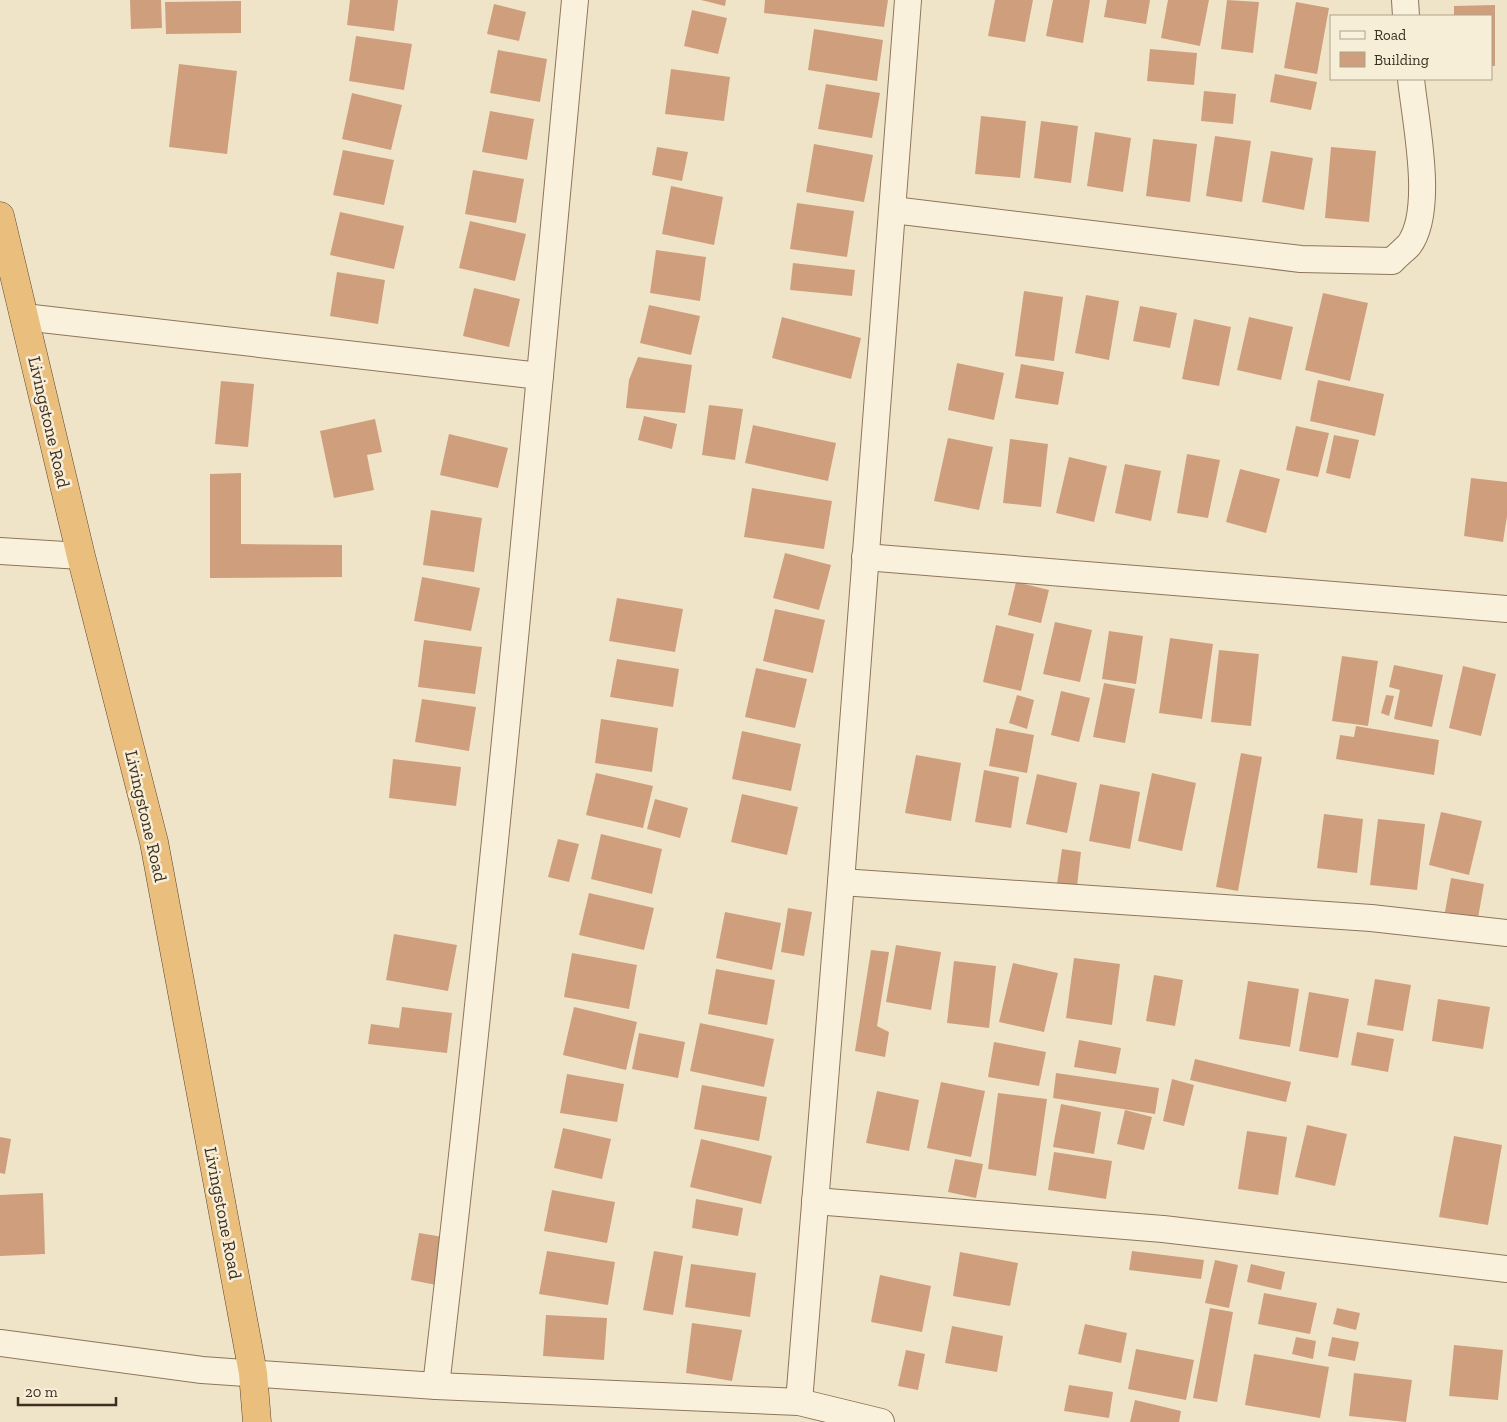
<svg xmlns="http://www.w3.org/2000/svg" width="1507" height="1422" viewBox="0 0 1507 1422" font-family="'Zilla Slab',serif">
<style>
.building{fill:#cf9f7d}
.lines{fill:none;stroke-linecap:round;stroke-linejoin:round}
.minor-casing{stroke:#8d765c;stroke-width:28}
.trunk-casing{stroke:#5b4430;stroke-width:29}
.minor{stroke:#faf1dc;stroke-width:26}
.trunk{stroke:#eabe7c;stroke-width:28}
.labels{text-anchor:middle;stroke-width:5;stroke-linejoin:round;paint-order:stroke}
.street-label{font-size:18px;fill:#3d2e20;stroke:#f7eed8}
</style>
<rect width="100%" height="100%" fill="#f0e4c8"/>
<!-- building -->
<g class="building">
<polygon points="130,0 161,0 162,28 131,29"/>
<polygon points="350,0 398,0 394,31 347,25"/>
<polygon points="701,0 726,0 725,6"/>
<polygon points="765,0 888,0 884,27 764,13"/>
<polygon points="995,0 1033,0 1025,42 988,36"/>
<polygon points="1053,0 1090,0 1083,43 1046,36"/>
<polygon points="1107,0 1150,0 1146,24 1104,17"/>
<polygon points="1168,0 1209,0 1200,46 1161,38"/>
<polygon points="1227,0 1259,2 1253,53 1221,49"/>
<polygon points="241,1 241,33 166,34 165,2"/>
<polygon points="1296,2 1329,8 1317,74 1284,68"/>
<polygon points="494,4 526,12 519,41 487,34"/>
<polygon points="1495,5 1495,66 1491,66 1491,16 1454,16 1454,6"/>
<polygon points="692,10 727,18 718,54 684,46"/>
<polygon points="814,29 883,40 877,81 808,70"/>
<polygon points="356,36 412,44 404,90 349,81"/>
<polygon points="1150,49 1197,53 1194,85 1147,81"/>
<polygon points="498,50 547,59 540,102 490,93"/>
<polygon points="179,64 237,71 227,154 169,147"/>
<polygon points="671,69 730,77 724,121 665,114"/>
<polygon points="1275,74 1317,82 1311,110 1270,102"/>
<polygon points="826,84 880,93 872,138 818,129"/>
<polygon points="1204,91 1236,94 1233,124 1201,121"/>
<polygon points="352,93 402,105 391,150 342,139"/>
<polygon points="490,111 534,119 527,160 482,152"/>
<polygon points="981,116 1026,121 1020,178 975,174"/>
<polygon points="1041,121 1078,126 1071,183 1034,178"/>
<polygon points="1095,132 1131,138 1123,192 1087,186"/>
<polygon points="1215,136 1251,141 1242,202 1206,196"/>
<polygon points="1153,139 1197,144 1190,202 1146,196"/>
<polygon points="814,144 873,155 864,202 806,192"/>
<polygon points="657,147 688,152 682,181 652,175"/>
<polygon points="1331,147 1376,151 1369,222 1325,218"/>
<polygon points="343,150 394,160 384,205 333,195"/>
<polygon points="1271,151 1313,158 1304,210 1262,202"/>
<polygon points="473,170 524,179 516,223 465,214"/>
<polygon points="671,186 723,197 714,245 662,234"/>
<polygon points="797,203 854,211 847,257 790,249"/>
<polygon points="340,212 404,226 394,269 330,255"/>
<polygon points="470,221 526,234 515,281 459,268"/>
<polygon points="656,250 706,257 700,301 650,293"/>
<polygon points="793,263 855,270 852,296 790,290"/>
<polygon points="337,272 385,280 378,324 330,316"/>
<polygon points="474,288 520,299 509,347 463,336"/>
<polygon points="1024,291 1063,297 1054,361 1015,356"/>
<polygon points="1323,293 1368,303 1350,381 1305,370"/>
<polygon points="1086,295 1119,301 1109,360 1075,353"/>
<polygon points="649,305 700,316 691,355 640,343"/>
<polygon points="1140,306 1177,313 1170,348 1133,341"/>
<polygon points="782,317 861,338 851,379 772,358"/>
<polygon points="1249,317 1293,327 1281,380 1237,370"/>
<polygon points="1194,319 1231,327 1219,386 1182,379"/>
<polygon points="638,357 692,365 685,413 626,408 629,380"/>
<polygon points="957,363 1004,373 994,420 948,410"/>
<polygon points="1021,364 1064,372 1058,405 1015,398"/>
<polygon points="1318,380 1384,394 1375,436 1310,421"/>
<polygon points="221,381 254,384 248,447 215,444"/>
<polygon points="709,405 743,409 735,460 702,455"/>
<polygon points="644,416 677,424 672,449 638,440"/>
<polygon points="375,419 382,452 367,455 374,490 334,498 320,431"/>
<polygon points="753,425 836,443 828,481 745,463"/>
<polygon points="1296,426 1329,433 1318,477 1286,470"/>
<polygon points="449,434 508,448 498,488 440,475"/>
<polygon points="1334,435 1359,440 1350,479 1326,473"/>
<polygon points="948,438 993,447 979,510 934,501"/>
<polygon points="1010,439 1048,444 1041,507 1003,503"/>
<polygon points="1187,454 1220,460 1208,518 1177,513"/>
<polygon points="1069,457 1107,466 1094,522 1056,513"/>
<polygon points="1125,464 1161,471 1151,521 1115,513"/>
<polygon points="1240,469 1280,479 1266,533 1226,522"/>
<polygon points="241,473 241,544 342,545 342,577 210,578 210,474"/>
<polygon points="1471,478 1507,482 1507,516 1503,542 1464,536"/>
<polygon points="752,488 832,501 824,549 744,537"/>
<polygon points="431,510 482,518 474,572 423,565"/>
<polygon points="785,553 831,565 819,610 773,598"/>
<polygon points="422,577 480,588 471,631 414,621"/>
<polygon points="1016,582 1049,590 1041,623 1008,615"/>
<polygon points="617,598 683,609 675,652 609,641"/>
<polygon points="775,609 825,620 813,673 763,661"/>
<polygon points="1055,622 1092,630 1080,682 1043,674"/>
<polygon points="996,625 1034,634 1021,691 983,682"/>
<polygon points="1109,631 1143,636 1136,684 1102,679"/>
<polygon points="1170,638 1213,644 1202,719 1159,713"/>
<polygon points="424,640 482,647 475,694 418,687"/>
<polygon points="1219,650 1259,654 1251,726 1211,722"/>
<polygon points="1342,656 1378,661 1368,726 1332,721"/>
<polygon points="617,659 679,669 673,707 610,697"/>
<polygon points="1394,665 1443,675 1432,727 1394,719 1400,690 1389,687"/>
<polygon points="1463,666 1496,674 1481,736 1449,728"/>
<polygon points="756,668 807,679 795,728 745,717"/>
<polygon points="1104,683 1135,689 1125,743 1093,737"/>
<polygon points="1061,691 1090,698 1079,742 1051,735"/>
<polygon points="1017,695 1034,700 1027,729 1009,723"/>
<polygon points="1386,695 1394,696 1389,716 1381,713"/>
<polygon points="422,699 476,707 469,751 415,742"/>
<polygon points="601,719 658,728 652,772 595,763"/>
<polygon points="1356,726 1439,740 1434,775 1336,759 1340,735 1354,737"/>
<polygon points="996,728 1034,735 1027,773 989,766"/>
<polygon points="742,731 801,744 791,791 732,779"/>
<polygon points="1241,753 1262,757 1238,891 1216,887"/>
<polygon points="916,755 961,763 951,821 905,813"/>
<polygon points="393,759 461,767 456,806 389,798"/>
<polygon points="984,770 1019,777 1011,828 975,822"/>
<polygon points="596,773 653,786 643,828 586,815"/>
<polygon points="1152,773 1196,783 1182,851 1138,841"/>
<polygon points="1037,774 1077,783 1067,833 1026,824"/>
<polygon points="1100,784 1140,792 1130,849 1089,841"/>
<polygon points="742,794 798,807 787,855 731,842"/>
<polygon points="655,799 688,808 680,838 647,829"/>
<polygon points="1441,812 1482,821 1469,875 1429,865"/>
<polygon points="1324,814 1363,819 1357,873 1317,868"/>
<polygon points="1378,819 1425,824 1417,890 1370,885"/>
<polygon points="601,834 662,849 652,894 591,879"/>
<polygon points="558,839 579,844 569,882 548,877"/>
<polygon points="1062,849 1081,852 1077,886 1057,884"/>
<polygon points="1451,878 1484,884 1478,918 1445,912"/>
<polygon points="589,893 654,908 644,950 579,935"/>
<polygon points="788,908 812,912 804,956 781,952"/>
<polygon points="725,912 781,923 772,970 716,958"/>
<polygon points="394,934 457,945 448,991 386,980"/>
<polygon points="896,945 941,952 931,1010 886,1002"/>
<polygon points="871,950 889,952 877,1026 889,1032 885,1057 855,1051"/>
<polygon points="572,953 637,965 629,1009 564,997"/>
<polygon points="1074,958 1120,964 1112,1025 1066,1018"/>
<polygon points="954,961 996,966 989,1028 947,1023"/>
<polygon points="1013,963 1058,973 1044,1032 999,1022"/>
<polygon points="716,969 775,980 767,1025 708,1014"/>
<polygon points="1154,975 1183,980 1175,1026 1146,1021"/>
<polygon points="1375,979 1411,985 1403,1031 1367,1025"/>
<polygon points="1248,981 1299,989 1290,1047 1239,1039"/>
<polygon points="1309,992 1349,999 1338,1058 1299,1051"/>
<polygon points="1438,999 1490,1007 1483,1049 1432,1041"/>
<polygon points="402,1007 452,1013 447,1053 368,1044 371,1024 399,1028"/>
<polygon points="574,1007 637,1022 626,1070 563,1055"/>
<polygon points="700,1023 774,1039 764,1087 690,1071"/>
<polygon points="1357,1032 1394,1039 1388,1072 1351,1065"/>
<polygon points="639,1033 685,1042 678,1078 632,1069"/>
<polygon points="1079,1040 1121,1048 1116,1074 1074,1067"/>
<polygon points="994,1042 1046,1052 1039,1086 988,1077"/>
<polygon points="1195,1059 1291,1082 1286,1102 1190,1080"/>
<polygon points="1056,1073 1159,1088 1155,1114 1053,1098"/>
<polygon points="567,1074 624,1084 617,1122 560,1113"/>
<polygon points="1172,1079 1194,1085 1184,1126 1163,1121"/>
<polygon points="941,1082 985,1091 971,1157 927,1148"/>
<polygon points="702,1085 767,1097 759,1141 694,1129"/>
<polygon points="877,1091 919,1100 909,1151 866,1143"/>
<polygon points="998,1093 1047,1099 1036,1176 988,1169"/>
<polygon points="1061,1104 1101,1112 1094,1154 1053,1147"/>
<polygon points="1125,1110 1152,1117 1144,1150 1117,1144"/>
<polygon points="1307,1125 1347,1134 1335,1186 1295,1177"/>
<polygon points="563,1128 611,1139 602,1179 554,1168"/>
<polygon points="1247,1131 1287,1137 1278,1195 1238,1189"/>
<polygon points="1454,1136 1502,1145 1488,1225 1439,1217"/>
<polygon points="0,1137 11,1139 5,1174 0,1173"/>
<polygon points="701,1139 772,1156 761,1204 690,1187"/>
<polygon points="1054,1152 1112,1161 1106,1199 1048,1190"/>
<polygon points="955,1159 983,1164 976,1198 948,1192"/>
<polygon points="552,1190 615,1202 607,1243 544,1231"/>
<polygon points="43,1193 45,1254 0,1256 0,1195"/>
<polygon points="696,1199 743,1208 738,1236 692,1228"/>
<polygon points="419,1233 449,1238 441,1286 411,1280"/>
<polygon points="547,1251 615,1262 608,1305 539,1294"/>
<polygon points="654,1251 683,1256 673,1315 643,1310"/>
<polygon points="1132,1251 1204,1260 1201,1279 1129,1270"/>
<polygon points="960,1252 1018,1263 1010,1306 953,1296"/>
<polygon points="1215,1260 1238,1265 1229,1308 1205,1303"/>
<polygon points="691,1264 756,1273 750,1317 685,1307"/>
<polygon points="1251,1264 1285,1272 1281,1290 1247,1282"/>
<polygon points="880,1275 931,1286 922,1332 871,1322"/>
<polygon points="1264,1293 1317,1303 1310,1334 1258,1324"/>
<polygon points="1210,1308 1233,1312 1217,1402 1193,1398"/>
<polygon points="1337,1308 1360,1313 1356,1330 1333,1324"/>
<polygon points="546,1315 607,1318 604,1360 543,1356"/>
<polygon points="692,1323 742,1330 732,1381 686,1373"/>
<polygon points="1085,1324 1127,1333 1121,1363 1078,1354"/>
<polygon points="952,1326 1003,1336 997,1372 945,1363"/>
<polygon points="1296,1337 1316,1341 1313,1359 1292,1354"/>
<polygon points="1332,1337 1359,1342 1355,1361 1328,1356"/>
<polygon points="1454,1345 1503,1350 1498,1400 1449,1396"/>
<polygon points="1136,1349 1194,1360 1186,1400 1128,1389"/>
<polygon points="906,1350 925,1354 918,1390 898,1386"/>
<polygon points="1254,1354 1329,1367 1320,1418 1245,1405"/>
<polygon points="1354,1373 1412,1380 1406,1422 1349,1416"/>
<polygon points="1069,1385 1113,1392 1109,1418 1064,1411"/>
<polygon points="1135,1400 1181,1411 1179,1422 1130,1422"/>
</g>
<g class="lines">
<defs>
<g id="minor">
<polyline points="1405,0 1406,16"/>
<path d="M 893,210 L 1301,259 L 1392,261 C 1398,255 1404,250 1409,245 C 1435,210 1415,120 1411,79"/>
<polyline points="24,317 540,376"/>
<polyline points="0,551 81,556"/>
<polyline points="865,557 1507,609"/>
<polyline points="841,882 1371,918 1507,933"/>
<polyline points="815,1201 1163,1229 1507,1269"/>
<polyline points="0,1343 202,1370 436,1386 799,1402 841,882 908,0"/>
<path d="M 436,1386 C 490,925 532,462 575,0"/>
<polyline points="799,1402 881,1422"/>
</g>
<polyline id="trunk" points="0,216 81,556 154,842 253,1373 257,1422"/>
</defs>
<!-- minor casing -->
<use href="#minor" class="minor-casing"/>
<!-- trunk casing -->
<use href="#trunk" class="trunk-casing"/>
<!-- minor -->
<use href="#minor" class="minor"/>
<!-- trunk -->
<use href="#trunk" class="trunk"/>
</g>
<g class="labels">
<!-- street labels -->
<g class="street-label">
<text transform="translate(49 422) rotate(77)" y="6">Livingstone Road</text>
<text transform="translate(146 816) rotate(77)" y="6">Livingstone Road</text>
<text transform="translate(223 1213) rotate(79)" y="6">Livingstone Road</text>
</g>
</g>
<!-- legend -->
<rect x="1330" y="15" width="162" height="65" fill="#f7eed8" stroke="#ada18e"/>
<rect x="1340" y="31" width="25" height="8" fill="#faf1dc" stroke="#ada18e"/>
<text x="1374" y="40" font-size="15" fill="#3d2e20">Road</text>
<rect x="1340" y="52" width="25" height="15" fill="#cf9f7d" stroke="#ada18e"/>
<text x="1374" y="65" font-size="15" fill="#3d2e20">Building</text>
<!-- scale -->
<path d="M18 1397v8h98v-8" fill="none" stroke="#3d2e20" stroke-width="2.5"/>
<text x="25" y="1397" font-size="15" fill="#3d2e20" stroke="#f7eed8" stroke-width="4" paint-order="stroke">20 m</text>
</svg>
